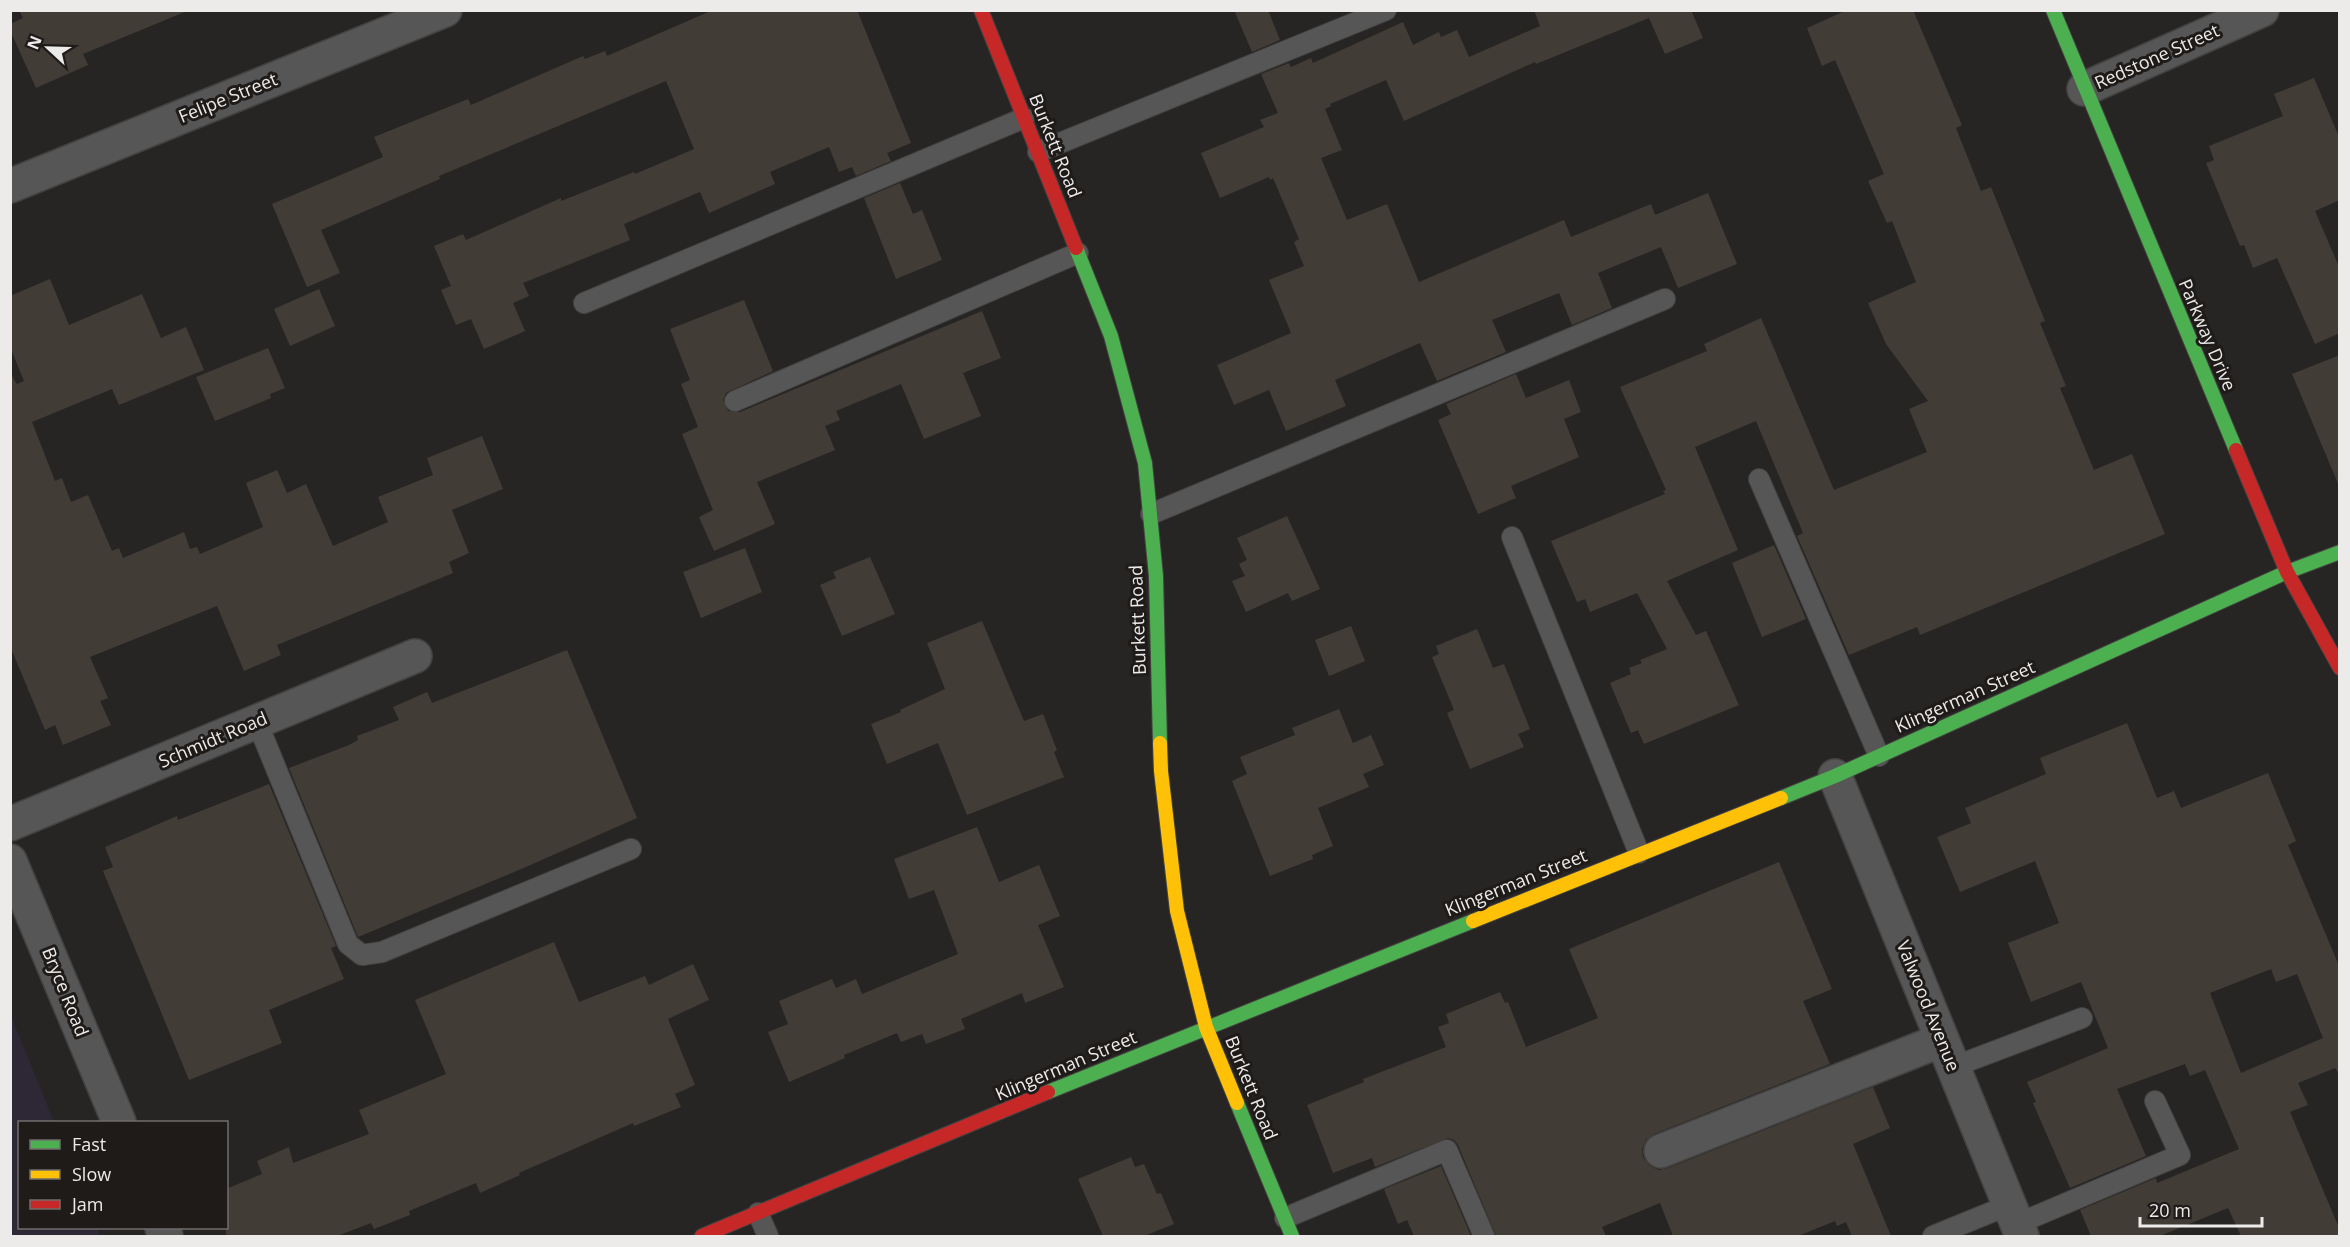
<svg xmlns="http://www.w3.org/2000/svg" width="2350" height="1247" viewBox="0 0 2350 1247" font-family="'Open Sans',sans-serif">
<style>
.education{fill:#2e2836}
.building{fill:#423c37;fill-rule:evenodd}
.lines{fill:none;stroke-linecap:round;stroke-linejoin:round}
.lane-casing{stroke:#434241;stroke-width:22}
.street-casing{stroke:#434241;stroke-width:36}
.fast-casing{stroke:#434241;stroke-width:16}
.slow-casing{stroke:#434241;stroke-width:16}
.jam-casing{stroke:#434241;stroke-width:16}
.lane{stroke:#575656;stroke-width:20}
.street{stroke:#575656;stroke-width:33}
.fast{stroke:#4caf50;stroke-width:14}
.slow{stroke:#ffc107;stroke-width:14}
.jam{stroke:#c62828;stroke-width:14}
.labels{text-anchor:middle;stroke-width:6;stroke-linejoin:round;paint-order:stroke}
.street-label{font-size:18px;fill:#edebea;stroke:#1e1b19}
</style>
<rect width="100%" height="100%" fill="#262524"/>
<!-- education -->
<polygon class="education" points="11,1016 54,1122 20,1122 20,1228 96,1228 100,1236 11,1236"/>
<!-- building -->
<g class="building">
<polygon points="19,10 187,10 187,11 83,54 88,65 36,88 10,30 10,24 23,18"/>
<polygon points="713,10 857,10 911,143 887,153 891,161 856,176 852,167 839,172 829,147 770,172 775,184 709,213 700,192 624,224 630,240 523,283 529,296 513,303 525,331 484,349 471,319 456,325 441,290 451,286 434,246 463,234 466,240 561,198 561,201 634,172 635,174 694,149 666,81 439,176 440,179 321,230 340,273 307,287 272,204 383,157 374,137 468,99 471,105 583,56 585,59 605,51 607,56"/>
<polygon points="1234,10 1268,10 1280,40 1252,52"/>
<polygon points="1534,10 1691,10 1703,38 1665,54 1649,18 1536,64 1535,62 1404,121 1386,80 1330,104 1331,106 1325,109 1342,150 1321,158 1347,220 1387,204 1419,282 1564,220 1571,237 1651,204 1655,215 1708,193 1737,264 1678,288 1661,247 1598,273 1612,308 1572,325 1559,293 1492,320 1506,352 1437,381 1420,343 1335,380 1346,406 1286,431 1269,390 1234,405 1217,365 1291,333 1269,280 1304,266 1294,242 1299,239 1273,178 1270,180 1269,177 1220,198 1201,153 1264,127 1260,120 1278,113 1261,74 1289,63 1291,67 1311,58 1313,63 1403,22 1413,45 1439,32 1441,37 1457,30 1469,57 1540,26"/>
<polygon points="1847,10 1913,10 1962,125 1956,128 1981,191 1991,187 2030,284 2045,321 2040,323 2066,386 2060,388 2094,470 2132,454 2165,534 1920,635 1917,627 1849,655 1797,536 1803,533 1756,421 1695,447 1738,550 1667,581 1696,635 1706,631 1739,705 1644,744 1638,730 1631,733 1610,683 1631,674 1629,668 1642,663 1640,660 1667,649 1637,593 1590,612 1585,599 1577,602 1551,541 1665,494 1663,491 1666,490 1620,387 1707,351 1704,344 1761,318 1834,490 1927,452 1909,409 1928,401 1886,344 1868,303 1916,282 1892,221 1887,223 1868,181 1884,174 1835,60 1822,66 1807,28"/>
<polygon points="2314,78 2340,139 2340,200 2315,211 2340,269 2340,333 2315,344 2277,258 2253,268 2244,245 2240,246 2206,163 2214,160 2209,146 2283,116 2274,94"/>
<polygon points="900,183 913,214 922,210 942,260 896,279 864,198"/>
<polygon points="50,279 69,325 142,294 161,338 186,327 204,370 119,405 112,389 32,422 55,481 62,478 71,502 88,495 112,551 119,548 123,558 184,532 190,549 197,547 200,554 263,527 246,483 277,470 287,493 306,484 333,546 388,522 378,497 433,475 427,458 482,436 503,489 452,510 469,553 449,562 453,573 277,645 281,655 244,671 217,606 90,657 108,698 100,701 111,725 63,745 55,725 45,730 10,646 10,373 17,384 24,381 10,347 10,296"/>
<polygon points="319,289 335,326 290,346 274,309"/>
<polygon points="744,300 773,371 726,393 723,400 728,411 740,412 982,311 1001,358 963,373 981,416 924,439 901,384 836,411 840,420 825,426 835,450 757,482 775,524 714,551 699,517 713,510 682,434 698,427 681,384 690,380 670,329"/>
<polygon points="268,348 285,388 270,394 271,398 215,421 196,377"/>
<polygon points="2340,355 2340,486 2339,486 2292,374"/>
<polygon points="1516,374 1526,398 1569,380 1581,412 1564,419 1579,457 1511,486 1516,498 1478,514 1438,420 1451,414 1446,404"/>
<polygon points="1287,516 1320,589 1292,601 1288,593 1246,612 1232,581 1245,576 1239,564 1247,560 1237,538"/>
<polygon points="1774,545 1806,619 1762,637 1732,563"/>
<polygon points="745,548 762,592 701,618 683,572"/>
<polygon points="870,557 895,614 842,636 820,585 836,578 833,572"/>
<polygon points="982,621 1024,721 1043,714 1057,750 1054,752 1064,777 967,815 938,743 887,764 871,724 901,712 900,710 945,689 927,643"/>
<polygon points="1351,626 1365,661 1329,676 1315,640"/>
<polygon points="1477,629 1493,668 1504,664 1530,729 1518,734 1524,747 1470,769 1447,713 1454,710 1432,657 1439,654 1436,646"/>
<polygon points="567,650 637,818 519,870 358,937 289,768 349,745 358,740 357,736 399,720 393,707 427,692 432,703"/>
<polygon points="1339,709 1353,743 1371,735 1384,765 1363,774 1369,787 1318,808 1333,846 1312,855 1313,859 1270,876 1232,781 1247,774 1240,757 1295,735 1292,728"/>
<path d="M 2127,723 L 2157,798 L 2174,791 L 2181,808 L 2268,773 L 2296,841 L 2288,845 L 2340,968 L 2340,1076 L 2335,1068 L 2298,1083 L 2308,1105 L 2290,1112 L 2340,1230 L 2340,1236 L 2241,1236 L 2228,1208 L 2160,1236 L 2091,1236 L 2080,1210 L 2156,1178 L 2157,1183 L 2239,1149 L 2205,1070 L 2190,1076 L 2185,1064 L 2117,1089 L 2146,1156 L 2070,1188 L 2033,1103 L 2036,1102 L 2027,1082 L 2108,1048 L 2081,982 L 2031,1002 L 2008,943 L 2059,923 L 2035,861 L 1960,892 L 1937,837 L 1971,823 L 1965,808 L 2046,774 L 2040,758 ZM 2271,969 L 2276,982 L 2297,974 L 2323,1038 L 2241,1073 L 2210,993 Z"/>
<polygon points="269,784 336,946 331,948 344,979 269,1010 282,1043 189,1080 103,871 113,867 105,847 177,816 178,820"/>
<polygon points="977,827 999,882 1039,865 1060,916 1038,925 1064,987 1025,1003 1022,993 961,1019 965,1029 926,1044 922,1034 901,1042 897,1033 844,1055 845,1058 789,1082 768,1032 788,1024 779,1001 832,979 836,988 856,979 862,994 958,954 934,890 909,899 894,859"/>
<polygon points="1779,862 1832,989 1803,1001 1830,1064 1654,1134 1646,1140 1642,1149 1643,1157 1650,1166 1659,1170 1668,1168 1873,1087 1890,1128 1853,1144 1891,1236 1852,1236 1846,1222 1837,1226 1835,1221 1798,1236 1673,1236 1660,1203 1602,1227 1606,1236 1496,1236 1458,1145 1454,1140 1448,1138 1375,1167 1372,1158 1333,1173 1307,1105 1364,1082 1363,1079 1446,1047 1438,1027 1449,1023 1446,1014 1500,992 1505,1003 1508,1002 1526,1047 1598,1018 1569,949"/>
<polygon points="554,942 579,1002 645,976 649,985 693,964 709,1000 668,1019 695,1085 675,1094 681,1107 634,1126 633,1123 519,1173 520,1175 480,1193 476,1183 409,1211 410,1215 374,1229 371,1223 337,1236 226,1236 226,1189 262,1174 257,1161 289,1147 293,1163 369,1134 359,1110 446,1074 415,1000"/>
<polygon points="1131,1157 1135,1167 1144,1164 1157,1194 1161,1193 1174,1224 1144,1236 1103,1236 1078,1179"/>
<polygon points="1441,1166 1471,1236 1414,1236 1407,1220 1398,1224 1384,1189"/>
</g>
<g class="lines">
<defs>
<g id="lane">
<polyline points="1038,152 1386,10"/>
<polyline points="584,303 1024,118"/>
<polyline points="735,401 1078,253"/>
<polyline points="1759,479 1879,756"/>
<polyline points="1151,514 1665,299"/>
<polyline points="1512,537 1639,853"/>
<polyline points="257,722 348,944 362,955 382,952 631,849"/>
<polyline points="1953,1067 2082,1018"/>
<polyline points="758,1213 768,1236"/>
<polyline points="1285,1218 1447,1150 1484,1236"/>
<polyline points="2017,1224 2180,1155 2155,1101"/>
<polyline points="1933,1236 2009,1205"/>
</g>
<g id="street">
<polyline points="2084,89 2262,10"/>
<polyline points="10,186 445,10"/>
<polyline points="1835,776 2022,1236"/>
<polyline points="10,824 415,656"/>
<polyline points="10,861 119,1122"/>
<polyline points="1661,1151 1942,1040"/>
<polyline points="162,1228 166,1236"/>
</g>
<g id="fast">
<polyline points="2053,10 2236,450"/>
<polyline points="1076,248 1111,336 1145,463 1156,576 1160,743"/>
<polyline points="1781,798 1835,776 2287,572 2340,552"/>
<polyline points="1048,1092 1473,921"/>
<polyline points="1237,1103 1292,1236"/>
</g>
<g id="slow">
<polyline points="1160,743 1161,771 1177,911 1206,1027 1237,1103"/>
<polyline points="1473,921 1781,798"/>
</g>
<g id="jam">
<polyline points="981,10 1076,248"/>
<polyline points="2236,450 2287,572 2340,668"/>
<polyline points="702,1236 1048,1092"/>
</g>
</defs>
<!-- lane casing -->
<use href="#lane" class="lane-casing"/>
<!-- street casing -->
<use href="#street" class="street-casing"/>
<!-- fast casing -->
<use href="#fast" class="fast-casing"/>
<!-- slow casing -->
<use href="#slow" class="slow-casing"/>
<!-- jam casing -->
<use href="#jam" class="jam-casing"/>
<!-- lane -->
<use href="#lane" class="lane"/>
<!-- street -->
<use href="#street" class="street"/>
<!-- fast -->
<use href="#fast" class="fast"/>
<!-- slow -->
<use href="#slow" class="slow"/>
<!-- jam -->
<use href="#jam" class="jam"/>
</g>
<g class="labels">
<!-- street labels -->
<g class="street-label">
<text transform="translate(2157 57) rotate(-24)" y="6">Redstone Street</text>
<text transform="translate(228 98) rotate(-22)" y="6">Felipe Street</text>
<text transform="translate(1055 146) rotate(68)" y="6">Burkett Road</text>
<text transform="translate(2207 335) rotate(67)" y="6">Parkway Drive</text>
<text transform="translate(1138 620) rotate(-92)" y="6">Burkett Road</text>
<text transform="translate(1965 697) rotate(-24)" y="6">Klingerman Street</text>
<text transform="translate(213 740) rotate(-23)" y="6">Schmidt Road</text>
<text transform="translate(1516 883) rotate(-22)" y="6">Klingerman Street</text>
<text transform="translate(65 992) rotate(68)" y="6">Bryce Road</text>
<text transform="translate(1928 1006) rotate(68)" y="6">Valwood Avenue</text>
<text transform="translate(1066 1066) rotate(-23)" y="6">Klingerman Street</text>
<text transform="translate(1251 1088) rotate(68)" y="6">Burkett Road</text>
</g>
</g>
<!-- border -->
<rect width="2350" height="1247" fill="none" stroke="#edebea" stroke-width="24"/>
<!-- legend -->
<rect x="18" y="1121" width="210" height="108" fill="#1e1b19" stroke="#716e6d" stroke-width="1.5"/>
<rect x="30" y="1140" width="30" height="9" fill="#4caf50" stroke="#716e6d" stroke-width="1.5"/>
<text x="72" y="1151" font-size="18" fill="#edebea">Fast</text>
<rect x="30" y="1170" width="30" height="9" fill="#ffc107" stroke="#716e6d" stroke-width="1.5"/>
<text x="72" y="1181" font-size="18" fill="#edebea">Slow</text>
<rect x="30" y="1200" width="30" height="9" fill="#c62828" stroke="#716e6d" stroke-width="1.5"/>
<text x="72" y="1211" font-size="18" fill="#edebea">Jam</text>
<!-- north arrow -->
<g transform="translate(48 48) rotate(292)" stroke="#1e1b19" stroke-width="4.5" paint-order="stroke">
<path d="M0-4.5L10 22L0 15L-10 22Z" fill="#edebea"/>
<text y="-9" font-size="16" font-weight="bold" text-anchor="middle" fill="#edebea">N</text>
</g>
<!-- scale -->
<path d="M2140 1217v9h122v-9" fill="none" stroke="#edebea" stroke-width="3"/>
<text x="2149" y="1217" font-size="18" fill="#edebea" stroke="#1e1b19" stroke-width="4.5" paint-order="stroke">20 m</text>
</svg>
